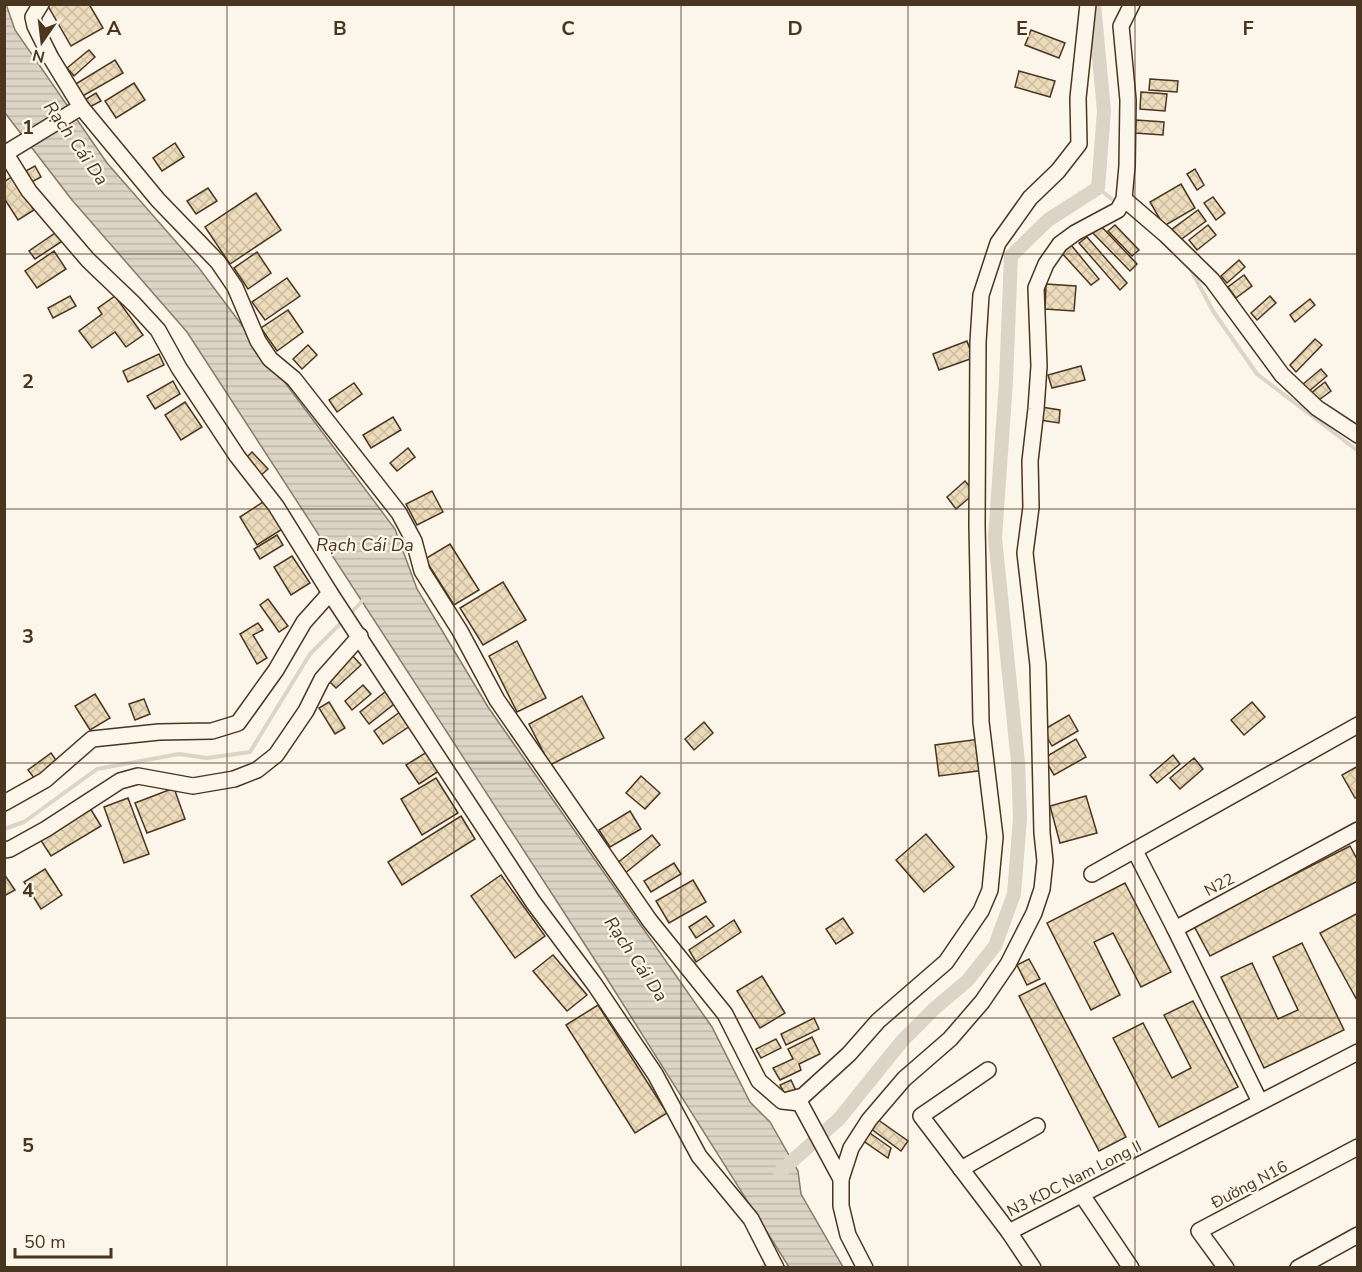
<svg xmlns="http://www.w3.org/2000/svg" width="1362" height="1272" viewBox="0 0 1362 1272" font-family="'Nunito Sans',sans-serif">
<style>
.water{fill:url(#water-rules);stroke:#887966;stroke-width:1.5}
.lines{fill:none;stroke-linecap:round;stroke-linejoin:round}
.stream{stroke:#dcd4c6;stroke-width:4}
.canal{stroke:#dcd4c6;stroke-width:14}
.building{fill:url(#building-cross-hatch);stroke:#4a3520;stroke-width:1.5}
.minor-casing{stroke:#4a3520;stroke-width:18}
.minor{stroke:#fbf6e9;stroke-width:15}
.grid{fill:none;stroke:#4a3520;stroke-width:1.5;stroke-opacity:0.55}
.labels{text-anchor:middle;stroke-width:4.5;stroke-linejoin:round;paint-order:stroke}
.street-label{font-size:16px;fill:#4a3520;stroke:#fbf6e9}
.water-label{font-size:18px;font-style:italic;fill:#4a3520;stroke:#fbf6e9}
.grid-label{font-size:20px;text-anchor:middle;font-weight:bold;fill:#4a3520;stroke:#fbf6e9;stroke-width:4.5;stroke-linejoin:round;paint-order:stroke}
</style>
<defs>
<pattern id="water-rules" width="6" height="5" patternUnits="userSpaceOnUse" patternTransform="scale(1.5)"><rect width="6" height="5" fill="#dcd4c6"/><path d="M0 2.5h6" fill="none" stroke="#beb7aa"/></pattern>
<pattern id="building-cross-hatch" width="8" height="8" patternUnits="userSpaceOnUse" patternTransform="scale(1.5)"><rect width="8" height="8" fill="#ecdcbc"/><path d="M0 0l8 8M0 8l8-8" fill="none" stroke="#ccbda1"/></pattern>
</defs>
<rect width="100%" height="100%" fill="#fbf6e9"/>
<!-- water -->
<polygon class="water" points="6,4 15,30 107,163 199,268 395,529 417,589 488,707 712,1027 750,1102 770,1122 798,1171 801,1194 843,1267 789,1267 604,974 187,332 72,200 5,113 4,5"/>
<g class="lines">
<!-- stream -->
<g class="stream">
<polyline points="1098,188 1118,204"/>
<polyline points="1189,266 1213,311 1257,374 1358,451"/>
<polyline points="349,615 364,599"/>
<polyline points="4,829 24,822 97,769 179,754 207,758 250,752 310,654 343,621"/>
<polyline points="760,1268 769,1263"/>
</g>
<!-- canal -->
<polyline class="canal" points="780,1172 839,1119 902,1041 935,1008 967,981 995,946 1014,894 1020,818 1018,762 995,538 1006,381 1011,256 1048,220 1098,188 1104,111 1094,4"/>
</g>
<!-- building -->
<g class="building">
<polygon points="52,4 89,4 103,28 71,46 48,6"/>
<polygon points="1031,30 1065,43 1059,58 1025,45"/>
<polygon points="89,50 95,57 74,76 67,68"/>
<polygon points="115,60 123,73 81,97 74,85"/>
<polygon points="1019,71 1055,81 1050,97 1015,87"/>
<polygon points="1150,79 1178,81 1177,92 1149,90"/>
<polygon points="134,83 145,100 116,118 105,101"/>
<polygon points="1141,92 1167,94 1165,111 1140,109"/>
<polygon points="96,93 101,101 88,108 83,101"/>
<polygon points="1136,120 1164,122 1163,135 1135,133"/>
<polygon points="175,143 184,157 162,171 153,158"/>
<polygon points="35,166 41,177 28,184 22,173"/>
<polygon points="1195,169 1204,185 1197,190 1187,174"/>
<polygon points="13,176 34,210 18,220 4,198 4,182"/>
<polygon points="1181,184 1195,208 1164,226 1150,202"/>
<polygon points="208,188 217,201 196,214 187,201"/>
<polygon points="256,193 281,230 230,264 205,227"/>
<polygon points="1213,197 1225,213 1216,220 1204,203"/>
<polygon points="1198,210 1206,221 1179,241 1171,230"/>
<polygon points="1099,224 1137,264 1130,271 1091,231"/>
<polygon points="1115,225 1139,250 1132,256 1108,231"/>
<polygon points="1208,225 1216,235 1197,250 1189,240"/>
<polygon points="58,231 64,240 35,259 29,251"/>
<polygon points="1087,237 1127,283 1120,290 1079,243"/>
<polygon points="1067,240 1099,279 1091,285 1059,250"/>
<polygon points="54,251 66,269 37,288 25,271"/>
<polygon points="257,252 271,273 248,289 234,268"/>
<polygon points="1239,260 1245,267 1227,283 1221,276"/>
<polygon points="1244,275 1252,286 1236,298 1228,287"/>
<polygon points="287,278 300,296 265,320 252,302"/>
<polygon points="1046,284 1076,286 1074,311 1045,309"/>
<polygon points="70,296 76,306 53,318 48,308"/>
<polygon points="115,296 143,335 126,347 115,332 92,348 79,331 102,314 98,308"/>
<polygon points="1270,296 1276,303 1257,320 1251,313"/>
<polygon points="1310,299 1315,305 1295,322 1290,315"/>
<polygon points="288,310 303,332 277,351 261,328"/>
<polygon points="1315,339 1322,345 1296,372 1290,365"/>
<polygon points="967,341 973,358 939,370 933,354"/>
<polygon points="308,345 317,355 302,369 293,359"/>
<polygon points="159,354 164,365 128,382 123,371"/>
<polygon points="1081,366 1085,380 1052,388 1048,375"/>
<polygon points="1321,369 1327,376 1308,392 1302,385"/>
<polygon points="173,381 180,394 155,409 147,396"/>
<polygon points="1325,382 1331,391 1316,402 1310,394"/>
<polygon points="354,383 362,394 337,412 329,400"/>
<polygon points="185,402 202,427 181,440 165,415"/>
<polygon points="1041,407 1060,410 1059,423 1040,420"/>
<polygon points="393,417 401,430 371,448 363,435"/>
<polygon points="408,448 415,457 397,471 390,463"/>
<polygon points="252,452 268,469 259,477 244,460"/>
<polygon points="965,481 975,493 956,509 947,497"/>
<polygon points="432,491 443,512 417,525 406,504"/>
<polygon points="266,500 284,528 257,545 240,517"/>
<polygon points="277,535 283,545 260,559 254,549"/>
<polygon points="450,544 479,590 454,605 425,559"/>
<polygon points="292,556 310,583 291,595 274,567"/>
<polygon points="503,582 526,620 483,645 460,608"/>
<polygon points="268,599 288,626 279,632 260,605"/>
<polygon points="258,623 263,630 253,635 267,658 257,664 240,634"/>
<polygon points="517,641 546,698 517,712 489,656"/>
<polygon points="350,653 361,665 336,688 325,677"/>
<polygon points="363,685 371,694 352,710 345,701"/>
<polygon points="390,688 399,700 369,724 360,712"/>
<polygon points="95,694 110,718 90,730 75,706"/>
<polygon points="582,696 604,738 550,765 529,724"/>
<polygon points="144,699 150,714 135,720 129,704"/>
<polygon points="329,702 345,728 335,734 319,708"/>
<polygon points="1252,702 1265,717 1244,735 1231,720"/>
<polygon points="400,712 410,726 383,744 374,731"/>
<polygon points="1069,715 1078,731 1052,746 1043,730"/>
<polygon points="704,722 713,733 694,750 685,739"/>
<polygon points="980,739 985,770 939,776 935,745"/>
<polygon points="1076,739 1086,757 1054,775 1044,758"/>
<polygon points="430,750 442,769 419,784 406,765"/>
<polygon points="51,753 58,763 35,779 28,770"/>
<polygon points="1173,755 1180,764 1157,783 1150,775"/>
<polygon points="1194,758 1203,769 1180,789 1170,778"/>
<polygon points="1358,766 1358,796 1355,798 1342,775"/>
<polygon points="641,776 660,793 645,809 626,793"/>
<polygon points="436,778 458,813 422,835 401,799"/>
<polygon points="174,788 185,819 147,833 135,803"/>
<polygon points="1086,796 1097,833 1060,843 1050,806"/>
<polygon points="128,798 149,854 124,863 104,807"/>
<polygon points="90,808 101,826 51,856 40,839"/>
<polygon points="630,811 641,829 610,847 599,830"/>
<polygon points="461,816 475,839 402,885 388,862"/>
<polygon points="926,834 954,867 924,892 896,860"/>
<polygon points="652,835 660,845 624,874 616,864"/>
<polygon points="1350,846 1358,861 1358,881 1210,956 1194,926"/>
<polygon points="674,863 681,874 651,892 644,881"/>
<polygon points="45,869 62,895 41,909 24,882"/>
<polygon points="4,874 15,890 4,896"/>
<polygon points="501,875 545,936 515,958 471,896"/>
<polygon points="693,880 706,902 669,923 656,901"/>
<polygon points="1125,883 1171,972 1141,987 1113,933 1094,942 1120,995 1091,1010 1047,923"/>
<polygon points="1358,913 1358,1002 1320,933"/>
<polygon points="706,916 714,926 696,938 689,927"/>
<polygon points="843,918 853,933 836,944 826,929"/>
<polygon points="734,920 741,932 696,962 689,950"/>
<polygon points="1302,943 1344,1030 1264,1068 1221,977 1252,963 1278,1019 1298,1010 1273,957"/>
<polygon points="553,955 587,995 567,1011 533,971"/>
<polygon points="1029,959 1040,979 1027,985 1017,965"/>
<polygon points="762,976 785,1013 760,1028 737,991"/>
<polygon points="1045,983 1126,1137 1099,1151 1019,996"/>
<polygon points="1193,1001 1238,1087 1159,1127 1113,1038 1143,1023 1172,1078 1191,1068 1164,1015"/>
<polygon points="598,1005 667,1113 635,1133 566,1025"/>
<polygon points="814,1018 819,1029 786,1045 781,1034"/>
<polygon points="812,1037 820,1054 799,1064 801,1070 780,1080 773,1068 793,1059 788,1049"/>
<polygon points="776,1039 781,1048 761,1058 756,1049"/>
<polygon points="791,1080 796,1091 786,1096 780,1085"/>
<polygon points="877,1119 908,1141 901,1151 870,1128"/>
<polygon points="867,1131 891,1148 888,1158 862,1140"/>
</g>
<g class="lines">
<defs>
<g id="minor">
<polyline points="41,4 33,17 35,26 51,58 81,107 158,200 218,262 235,287 258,341 270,359 294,379 399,513 414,541 422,571 460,631 497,700 650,921 725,1014 759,1081 782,1101 800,1103 841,1179"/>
<polyline points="4,151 29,191 88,260 134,304 158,330 179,368 237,456 276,506 330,593 533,902 595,985 655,1074 699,1156 751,1219 776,1268"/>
<polyline points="6,153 81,107"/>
<polyline points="1124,199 1166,235 1212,280 1282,375 1317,408 1358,435"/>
<polyline points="4,803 45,780 92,739 159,732 212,731 238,723 276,670 304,622 330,593"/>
<polyline points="4,850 10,849 46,829 120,781 138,776 193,786 234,779 257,770 276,755 306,711 322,679 360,636"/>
<polyline points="1135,851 1175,929 1358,830"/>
<polyline points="1092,874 1358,725"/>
<polyline points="1175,929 1260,1102"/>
<polyline points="988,1070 921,1116 1009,1232 1358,1052"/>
<polyline points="788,1100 803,1096 849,1054 878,1021 946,962 981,911 990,890 995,837 981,722 977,525 978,342 981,295 998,243 1030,198 1058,171 1079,144 1078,98 1088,4"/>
<polyline points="961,1169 1037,1126"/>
<polyline points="1082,1195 1131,1268"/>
<polyline points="1009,1232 1033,1268"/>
<polyline points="865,1268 848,1235 841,1206 841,1179 851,1148 869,1120 904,1079 950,1039 982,1002 1008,964 1034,913 1042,889 1045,861 1042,833 1038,665 1025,553 1031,507 1030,461 1036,409 1039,366 1036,288 1046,264 1060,244 1075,233 1118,210 1124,199 1127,166 1128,100 1121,26 1132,4"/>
<polyline points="1226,1268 1199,1231 1358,1147"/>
<polyline points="1298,1268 1358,1235"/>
</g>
</defs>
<!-- minor casing -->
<use href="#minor" class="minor-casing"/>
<!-- minor -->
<use href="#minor" class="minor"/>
</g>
<!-- grid -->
<path class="grid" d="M 227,4 L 227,1268M 454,4 L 454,1268M 681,4 L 681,1268M 908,4 L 908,1268M 1135,4 L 1135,1268M 4,254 L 1358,254M 4,509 L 1358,509M 4,763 L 1358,763M 4,1018 L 1358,1018"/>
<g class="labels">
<!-- street labels -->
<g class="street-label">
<text transform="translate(1219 884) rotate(-28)" y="6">N22</text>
<text transform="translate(1074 1178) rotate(-27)" y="6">N3 KDC Nam Long II</text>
<text transform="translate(1249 1184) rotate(-28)" y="6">Đường N16</text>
</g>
<!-- water labels -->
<g class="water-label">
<text transform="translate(76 143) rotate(55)" y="6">Rạch Cái Da</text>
<text x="365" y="551">Rạch Cái Da</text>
<text transform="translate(636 959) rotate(56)" y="6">Rạch Cái Da</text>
</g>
</g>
<g class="grid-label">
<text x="114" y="35">A</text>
<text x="340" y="35">B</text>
<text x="568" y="35">C</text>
<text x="795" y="35">D</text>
<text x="1022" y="35">E</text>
<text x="1248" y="35">F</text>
<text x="28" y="134">1</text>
<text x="28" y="388">2</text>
<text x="28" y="643">3</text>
<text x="28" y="897">4</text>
<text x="28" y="1152">5</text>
</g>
<!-- border -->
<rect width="1362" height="1272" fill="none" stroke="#4a3520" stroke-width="12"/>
<!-- north arrow -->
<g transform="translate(42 42) rotate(194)" stroke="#fbf6e9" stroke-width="4.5" paint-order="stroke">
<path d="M0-4.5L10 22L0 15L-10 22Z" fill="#4a3520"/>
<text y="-9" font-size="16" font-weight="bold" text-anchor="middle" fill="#4a3520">N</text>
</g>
<!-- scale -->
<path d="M15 1248v9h96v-9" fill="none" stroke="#4a3520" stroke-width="3"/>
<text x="24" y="1248" font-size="18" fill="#4a3520" stroke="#fbf6e9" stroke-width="4.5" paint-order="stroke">50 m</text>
</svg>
